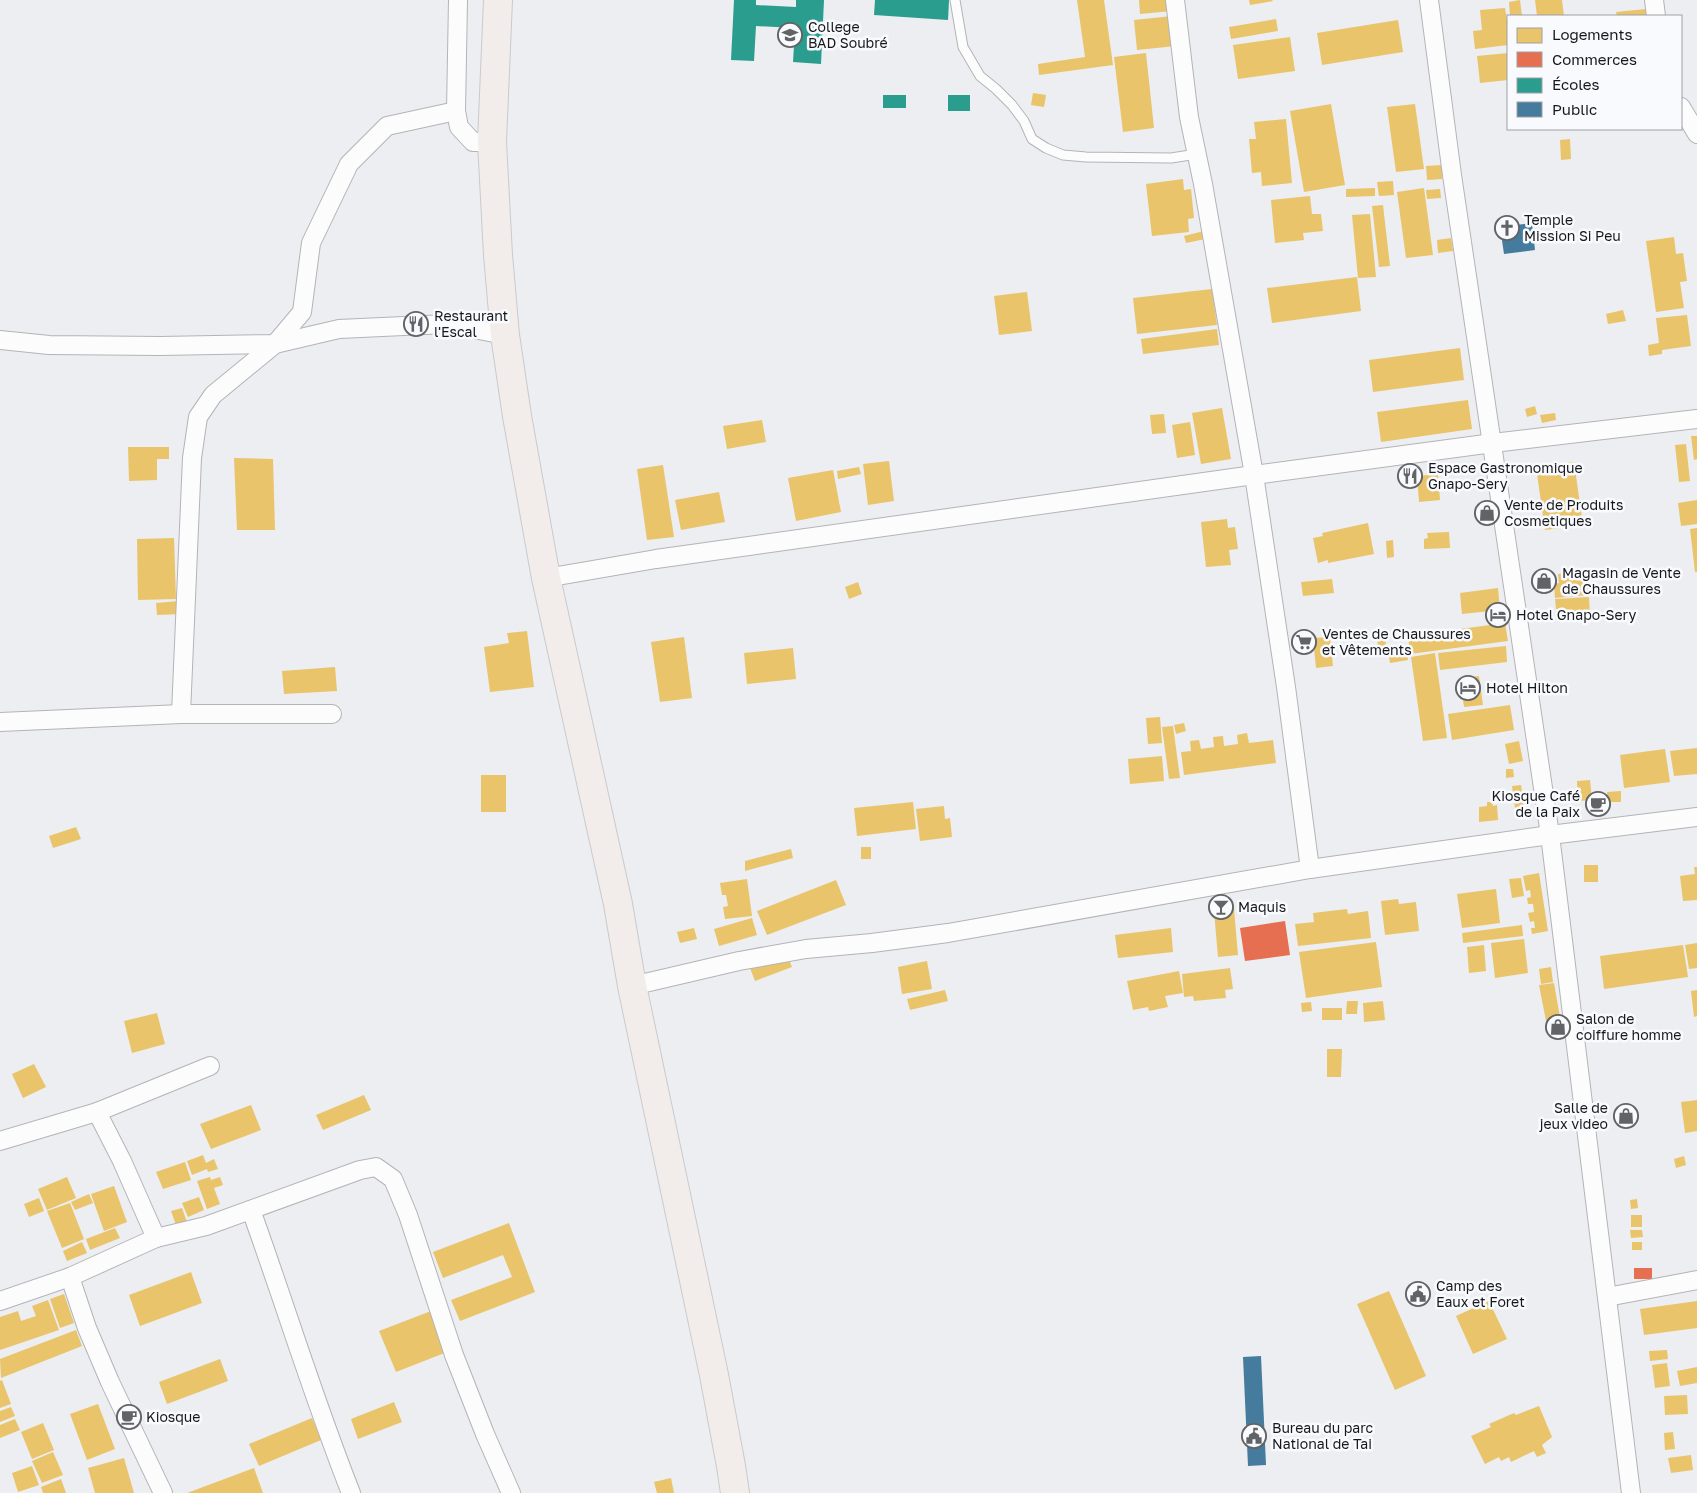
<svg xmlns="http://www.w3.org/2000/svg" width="1697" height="1493" viewBox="0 0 1697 1493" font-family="'Golos Text',sans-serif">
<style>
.homes{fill:#e9c46a}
.shops{fill:#e76f51}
.schools{fill:#2a9d8f}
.public{fill:#457b9d}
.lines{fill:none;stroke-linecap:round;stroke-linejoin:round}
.service-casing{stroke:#b3b4b7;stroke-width:11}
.minor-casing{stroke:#b3b4b7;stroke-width:20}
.primary-casing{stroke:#c9cacc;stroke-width:30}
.service{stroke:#fcfcfd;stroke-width:9}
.minor{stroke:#fcfcfd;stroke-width:18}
.primary{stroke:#f2edea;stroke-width:28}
.labels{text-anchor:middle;stroke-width:5;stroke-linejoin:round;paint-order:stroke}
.poi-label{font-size:14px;fill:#17181a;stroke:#f8fafe;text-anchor:start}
</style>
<rect width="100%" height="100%" fill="#eceef1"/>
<!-- homes -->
<g class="homes">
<polygon points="1077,0 1104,0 1113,65 1039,75 1038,64 1085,57"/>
<polygon points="1139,0 1171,0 1172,11 1140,14"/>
<polygon points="1249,0 1272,0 1273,1 1250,5"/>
<polygon points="1520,0 1522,16 1510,16 1509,2"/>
<polygon points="1535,0 1562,0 1564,16 1537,16"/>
<polygon points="1505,8 1508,27 1508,45 1475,49 1473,31 1482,30 1480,10"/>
<polygon points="1646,9 1647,16 1617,16 1616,12"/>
<polygon points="1172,16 1176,46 1137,50 1134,20"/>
<polygon points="1276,19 1278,31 1231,39 1229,27"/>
<polygon points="1398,20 1403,52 1322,65 1317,33"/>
<polygon points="1290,37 1295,71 1238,79 1233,45"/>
<polygon points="1146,53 1154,128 1123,132 1114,57"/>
<polygon points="1508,53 1508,80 1480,83 1477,56"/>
<polygon points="1033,93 1046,95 1044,107 1031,105"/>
<polygon points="1331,104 1345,185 1304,192 1290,111"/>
<polygon points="1415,104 1424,169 1396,172 1387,107"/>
<polygon points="1286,119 1292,183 1262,186 1261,172 1252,173 1249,139 1256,139 1254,122"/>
<polygon points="1570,139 1571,159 1561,160 1560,140"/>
<polygon points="1442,165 1442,179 1427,180 1426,166"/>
<polygon points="1183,179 1184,190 1191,189 1194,218 1188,219 1189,232 1152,236 1146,184"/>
<polygon points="1393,181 1394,195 1379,196 1377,182"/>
<polygon points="1375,188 1375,196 1346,197 1346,189"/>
<polygon points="1424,188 1433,255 1406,258 1397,192"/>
<polygon points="1440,189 1441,198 1427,199 1426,190"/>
<polygon points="1310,196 1312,214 1321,214 1323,231 1303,233 1304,240 1275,243 1271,200"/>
<polygon points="1383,205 1390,266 1379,267 1372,206"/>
<polygon points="1370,214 1376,277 1358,278 1352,215"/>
<polygon points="1208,230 1210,238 1186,243 1184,236"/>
<polygon points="1674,237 1676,254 1683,253 1687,281 1680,282 1684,308 1656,312 1646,241"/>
<polygon points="1451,238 1453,251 1438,253 1437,240"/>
<polygon points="1357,277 1361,311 1272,323 1267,288"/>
<polygon points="1212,289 1217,325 1137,334 1133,298"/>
<polygon points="1027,292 1032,331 999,335 994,296"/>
<polygon points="1623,310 1626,321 1608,324 1606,314"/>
<polygon points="1687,315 1691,346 1662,350 1662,354 1649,356 1648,345 1659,343 1656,318"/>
<polygon points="1217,329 1219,345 1143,354 1141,339"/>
<polygon points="1460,348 1464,380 1373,392 1369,360"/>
<polygon points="1468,400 1472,429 1381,442 1377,412"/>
<polygon points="1535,406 1537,414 1527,417 1525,409"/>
<polygon points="1222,408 1231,459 1201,464 1192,413"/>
<polygon points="1555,413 1556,420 1542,423 1540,415"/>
<polygon points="1164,414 1166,433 1152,434 1150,415"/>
<polygon points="762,420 766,442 727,449 723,426"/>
<polygon points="1190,422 1195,455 1177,458 1172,425"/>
<polygon points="1691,436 1697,436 1697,459 1694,460"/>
<polygon points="1686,444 1690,481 1679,482 1675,445"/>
<polygon points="128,447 169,447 169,459 157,459 157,480 129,481"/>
<polygon points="234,458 273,459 275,530 237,530"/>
<polygon points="889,461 894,501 868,505 863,464"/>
<polygon points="1574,462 1583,525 1545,530 1536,467"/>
<polygon points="663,465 674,537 647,540 637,469"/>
<polygon points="859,467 861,474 838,479 837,471"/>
<polygon points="833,470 841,512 796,521 788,478"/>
<polygon points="1438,474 1440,500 1419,502 1417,476"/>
<polygon points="719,492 725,522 681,530 675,500"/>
<polygon points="1697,500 1697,524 1681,526 1678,503"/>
<polygon points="1227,519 1228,528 1235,527 1238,549 1229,550 1231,565 1206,567 1201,522"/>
<polygon points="1368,523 1374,554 1328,563 1328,560 1318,563 1313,538 1323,536 1322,533"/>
<polygon points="1697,528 1697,572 1695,572 1690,529"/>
<polygon points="1449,532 1450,548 1424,549 1424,539 1428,538 1427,533"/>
<polygon points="174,538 176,599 138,600 137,539"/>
<polygon points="1393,540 1394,557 1387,558 1386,541"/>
<polygon points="1586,571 1588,595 1555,598 1554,584 1559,583 1558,574"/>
<polygon points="1332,579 1334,593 1303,596 1301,582"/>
<polygon points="858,582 862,594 849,599 845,587"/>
<polygon points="1498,588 1500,610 1462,614 1460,593"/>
<polygon points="1589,597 1590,616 1565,617 1564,609 1556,609 1555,599"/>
<polygon points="179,601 180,614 157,615 156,603"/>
<polygon points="1505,623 1508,641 1410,654 1408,636"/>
<polygon points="1376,629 1385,629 1386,646 1378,647"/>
<polygon points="527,631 534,687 490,692 484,647 509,643 507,633"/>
<polygon points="684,637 692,698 660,702 651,642"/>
<polygon points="1330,637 1333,666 1316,668 1313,638"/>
<polygon points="1506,646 1507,662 1440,670 1438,653"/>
<polygon points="793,648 796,679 747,684 744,653"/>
<polygon points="1407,648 1408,660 1390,663 1388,650"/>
<polygon points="1435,653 1447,738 1423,741 1411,657"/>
<polygon points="335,667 337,691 284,694 282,671"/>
<polygon points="1479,676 1483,705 1464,707 1460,678"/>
<polygon points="1510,705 1514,730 1452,740 1448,714"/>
<polygon points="1160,717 1162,743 1148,744 1146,718"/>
<polygon points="1184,723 1186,731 1176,734 1174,725"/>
<polygon points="1173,726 1180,778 1169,779 1162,727"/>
<polygon points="1247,733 1249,743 1273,740 1276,763 1184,775 1181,752 1191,751 1190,741 1199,740 1201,749 1214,747 1213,737 1223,736 1224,746 1238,744 1237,735"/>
<polygon points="1519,741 1523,761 1509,764 1505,744"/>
<polygon points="1697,748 1697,774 1674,776 1670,751"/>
<polygon points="1665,749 1670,782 1624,788 1620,755"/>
<polygon points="1162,756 1164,781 1130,784 1128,759"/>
<polygon points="1506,769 1513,769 1514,777 1506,778"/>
<rect x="481" y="775" width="25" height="37"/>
<polygon points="1590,780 1592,800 1578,801 1577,781"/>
<polygon points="1521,785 1525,813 1516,815 1512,786"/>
<polygon points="1621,791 1621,802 1608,802 1607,792"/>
<polygon points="913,802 916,829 857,836 854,808"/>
<polygon points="1487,802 1492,802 1493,806 1497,805 1498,820 1479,822 1479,807 1487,806"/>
<polygon points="944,806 945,819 950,818 952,837 920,841 916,809"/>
<polygon points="76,827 81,839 53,848 49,836"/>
<rect x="861" y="847" width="10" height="12"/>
<polygon points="791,849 793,858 745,871 745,861"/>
<rect x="1584" y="865" width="14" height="17"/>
<polygon points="1694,867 1697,867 1697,900 1683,901 1680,876 1695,874"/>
<polygon points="1539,873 1548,931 1532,934 1531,928 1535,928 1534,921 1530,922 1528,913 1534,912 1533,904 1528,904 1527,898 1531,897 1530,890 1526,891 1523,876"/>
<polygon points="1521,878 1524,896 1512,898 1509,879"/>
<polygon points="747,879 752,916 725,919 723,907 728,906 726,895 722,895 720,883"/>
<polygon points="836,880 846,905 767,935 757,911"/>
<polygon points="1496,889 1500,923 1462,928 1457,894"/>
<polygon points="1398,899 1399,904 1416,902 1419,931 1385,935 1381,901"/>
<polygon points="1234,909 1238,955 1218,957 1214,911"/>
<polygon points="1347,909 1348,914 1368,911 1371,938 1298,946 1295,924 1314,922 1313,913"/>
<polygon points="752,918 757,935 719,946 714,929"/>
<polygon points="1522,925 1523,936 1463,943 1462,933"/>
<polygon points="694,928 697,939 680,943 677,932"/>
<polygon points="1171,928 1173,952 1118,958 1115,935"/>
<polygon points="1524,939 1528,973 1495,978 1491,943"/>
<polygon points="1376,942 1382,987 1306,998 1299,952"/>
<polygon points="1697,943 1697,968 1689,969 1685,945"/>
<polygon points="1484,945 1486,971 1469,973 1467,947"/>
<polygon points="1683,945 1688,977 1604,989 1600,956"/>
<polygon points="787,955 792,967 755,981 750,968"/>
<polygon points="927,961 932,989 902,994 898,967"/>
<polygon points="1551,967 1553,982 1541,984 1539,969"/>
<polygon points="1230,968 1233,989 1225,990 1226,998 1194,1001 1193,996 1184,997 1182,974"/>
<polygon points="1179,971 1183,993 1165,996 1168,1007 1149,1011 1148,1007 1133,1010 1127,981"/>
<polygon points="1554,983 1561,1023 1547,1026 1539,985"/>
<polygon points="945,990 948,1001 910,1010 907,999"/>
<polygon points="1697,990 1697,1016 1694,1017 1691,991"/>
<polygon points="1347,1001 1358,1001 1357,1014 1346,1014"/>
<polygon points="1383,1001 1385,1020 1364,1022 1363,1003"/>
<polygon points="1311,1002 1312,1011 1302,1012 1301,1003"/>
<rect x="1322" y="1008" width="20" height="12"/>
<polygon points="157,1013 165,1044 132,1053 124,1021"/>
<polygon points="1327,1049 1342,1049 1341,1077 1327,1077"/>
<polygon points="34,1064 46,1087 23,1098 12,1074"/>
<polygon points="364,1095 371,1110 323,1130 316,1115"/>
<polygon points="1697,1100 1697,1131 1685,1133 1681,1102"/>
<polygon points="251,1105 261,1130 211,1149 200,1124"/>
<polygon points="203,1155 206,1163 214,1159 218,1169 208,1172 207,1169 192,1175 187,1161"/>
<polygon points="1684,1156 1686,1165 1676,1168 1674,1159"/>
<polygon points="185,1162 191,1180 163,1189 156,1172"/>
<polygon points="67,1177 76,1198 47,1210 38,1189"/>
<polygon points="210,1177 211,1180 220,1177 223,1185 214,1188 220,1204 207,1209 197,1181"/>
<polygon points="114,1186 127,1222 104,1231 91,1194"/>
<polygon points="89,1194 93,1203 75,1210 71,1202"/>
<polygon points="199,1197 204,1210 188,1217 182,1203"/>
<polygon points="39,1198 44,1211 29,1217 24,1204"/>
<polygon points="1637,1199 1638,1208 1631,1209 1630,1200"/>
<polygon points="70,1203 84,1239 62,1248 47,1211"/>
<polygon points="182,1208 187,1222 176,1225 171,1211"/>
<rect x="1631" y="1215" width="11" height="12"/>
<polygon points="509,1223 535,1292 460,1321 451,1300 512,1277 503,1255 443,1278 433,1252"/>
<polygon points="115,1228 120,1238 90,1250 86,1239"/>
<polygon points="1630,1230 1642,1230 1643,1237 1631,1238"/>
<polygon points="82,1242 87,1253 67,1261 63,1251"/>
<rect x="1632" y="1242" width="10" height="8"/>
<polygon points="191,1272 202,1303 140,1326 129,1295"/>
<polygon points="1389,1291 1426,1376 1395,1390 1357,1304"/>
<polygon points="64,1294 74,1323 60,1328 50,1299"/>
<polygon points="48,1300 59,1330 0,1350 0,1317 18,1311 21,1321 36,1316 32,1306"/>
<polygon points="1489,1301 1507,1339 1473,1354 1456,1316"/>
<polygon points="1697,1301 1697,1328 1644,1335 1640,1309"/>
<polygon points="431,1311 447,1352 396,1372 379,1331"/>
<polygon points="76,1330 82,1346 1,1378 0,1359"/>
<polygon points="1667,1350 1668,1359 1650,1361 1649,1351"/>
<polygon points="220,1359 228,1381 167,1404 159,1382"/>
<polygon points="1667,1363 1670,1386 1655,1388 1652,1365"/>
<polygon points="1697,1367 1697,1383 1680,1386 1677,1371"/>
<polygon points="2,1380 11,1404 0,1408 0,1381"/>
<polygon points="1687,1395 1688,1414 1665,1415 1664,1396"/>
<polygon points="394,1402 402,1422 358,1439 351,1419"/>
<polygon points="98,1404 115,1449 87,1460 70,1414"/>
<polygon points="1539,1406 1552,1437 1542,1445 1546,1453 1537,1457 1534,1451 1511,1462 1509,1457 1501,1461 1499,1457 1485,1464 1471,1436 1491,1427 1489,1424 1514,1413 1516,1415"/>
<polygon points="11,1407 15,1416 0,1422 0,1411"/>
<polygon points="312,1418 321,1440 259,1466 249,1444"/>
<polygon points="15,1419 20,1430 0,1438 0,1425"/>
<polygon points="43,1423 54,1450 32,1459 21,1432"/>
<polygon points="1673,1432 1675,1449 1665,1450 1664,1433"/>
<polygon points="53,1452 63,1475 42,1483 32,1461"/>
<polygon points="1691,1455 1693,1470 1671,1473 1668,1458"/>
<polygon points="124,1458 134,1493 95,1493 88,1468"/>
<polygon points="32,1466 39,1485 18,1492 12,1473"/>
<polygon points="254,1468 263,1493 187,1493"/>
<polygon points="671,1478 674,1493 657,1493 654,1482"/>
<polygon points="61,1479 66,1493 43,1493 41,1487"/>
</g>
<!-- shops -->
<g class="shops">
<polygon points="1285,921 1290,955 1245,961 1240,928"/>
<rect x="1634" y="1268" width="18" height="11"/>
</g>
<!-- schools -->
<g class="schools">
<polygon points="734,0 756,0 756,5 796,7 796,0 824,0 821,64 793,62 795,28 756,26 754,61 731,60"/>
<polygon points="875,0 949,0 948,20 874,15"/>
<rect x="883" y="95" width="23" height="13"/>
<rect x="948" y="95" width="22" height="16"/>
</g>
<!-- public -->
<g class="public">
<polygon points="1532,223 1535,250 1504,254 1500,227"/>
<polygon points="1261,1356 1266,1465 1248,1466 1243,1357"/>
</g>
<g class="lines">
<defs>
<polyline id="service" points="955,0 963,47 980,76 996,89 1012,105 1024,121 1032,139 1046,148 1063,155 1086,157 1171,158 1197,154"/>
<g id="minor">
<polyline points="458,0 456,111 459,127 473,142 492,142"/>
<polyline points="1175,0 1189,117 1203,184 1254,475 1493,443 1697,419"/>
<polyline points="1429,0 1452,175 1550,835 1631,1493"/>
<polyline points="1654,0 1656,16"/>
<polyline points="1681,107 1697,134"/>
<polyline points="0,340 49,345 160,346 275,344 339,329 447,324 505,335"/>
<polyline points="546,578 656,559 1254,475 1286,687 1310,869"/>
<polyline points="181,714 192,458 198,417 213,395 275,344 302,312 311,243 349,164 387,126 456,111"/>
<polyline points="0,722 181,714 332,714"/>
<polyline points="632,986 739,961 806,949 872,943 948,933 1310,869 1550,835 1697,817"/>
<polyline points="97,1112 210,1066"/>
<polyline points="0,1141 97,1112 122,1161 156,1238 70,1277 0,1301"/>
<path d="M 251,1210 C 285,1304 314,1400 351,1493"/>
<polyline points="156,1238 206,1226 360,1170 376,1167 393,1179 408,1215 454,1355 485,1434 511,1493"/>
<polyline points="70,1277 87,1328 110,1382 163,1493"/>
<polyline points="1607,1297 1697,1280"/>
</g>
<polyline id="primary" points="498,0 492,142 498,255 505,335 517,416 546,578 618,904 632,986 714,1375 731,1466 735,1493"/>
</defs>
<!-- service casing -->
<use href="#service" class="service-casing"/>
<!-- minor casing -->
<use href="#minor" class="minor-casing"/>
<!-- primary casing -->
<use href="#primary" class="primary-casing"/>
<!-- service -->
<use href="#service" class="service"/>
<!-- minor -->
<use href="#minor" class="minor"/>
<!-- primary -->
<use href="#primary" class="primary"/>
</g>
<!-- icons -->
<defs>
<symbol id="school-ring" viewBox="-11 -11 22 22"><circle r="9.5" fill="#f8fafe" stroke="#626365" stroke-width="1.5"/><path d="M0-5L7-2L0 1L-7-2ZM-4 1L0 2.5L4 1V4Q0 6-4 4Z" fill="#626365"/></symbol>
<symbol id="church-ring" viewBox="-11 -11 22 22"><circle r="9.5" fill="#f8fafe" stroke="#626365" stroke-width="1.5"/><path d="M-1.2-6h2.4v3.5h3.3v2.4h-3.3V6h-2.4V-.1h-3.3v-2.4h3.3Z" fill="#626365"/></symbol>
<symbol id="restaurant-ring" viewBox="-11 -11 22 22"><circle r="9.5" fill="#f8fafe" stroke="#626365" stroke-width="1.5"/><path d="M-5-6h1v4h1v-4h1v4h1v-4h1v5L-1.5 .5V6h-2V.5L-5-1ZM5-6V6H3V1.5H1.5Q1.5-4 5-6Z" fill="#626365"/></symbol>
<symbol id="shop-ring" viewBox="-11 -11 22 22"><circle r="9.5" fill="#f8fafe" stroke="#626365" stroke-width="1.5"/><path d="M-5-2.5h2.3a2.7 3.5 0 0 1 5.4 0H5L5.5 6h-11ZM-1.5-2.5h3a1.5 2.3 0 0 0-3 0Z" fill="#626365"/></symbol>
<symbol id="hotel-ring" viewBox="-11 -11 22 22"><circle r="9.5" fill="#f8fafe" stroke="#626365" stroke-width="1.5"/><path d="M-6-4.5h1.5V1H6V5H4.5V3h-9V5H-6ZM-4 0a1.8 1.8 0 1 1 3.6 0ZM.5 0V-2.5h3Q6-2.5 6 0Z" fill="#626365"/></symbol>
<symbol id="supermarket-ring" viewBox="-11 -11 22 22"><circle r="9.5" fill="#f8fafe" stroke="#626365" stroke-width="1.5"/><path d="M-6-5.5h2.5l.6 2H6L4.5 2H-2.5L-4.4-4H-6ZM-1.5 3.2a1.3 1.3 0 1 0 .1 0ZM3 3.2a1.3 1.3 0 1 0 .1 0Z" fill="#626365"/></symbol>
<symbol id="cafe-ring" viewBox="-11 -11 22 22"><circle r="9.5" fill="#f8fafe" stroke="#626365" stroke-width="1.5"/><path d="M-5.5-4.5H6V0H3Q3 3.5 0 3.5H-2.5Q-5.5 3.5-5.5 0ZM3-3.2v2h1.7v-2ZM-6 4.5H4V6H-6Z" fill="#626365"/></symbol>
<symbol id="bar-ring" viewBox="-11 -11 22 22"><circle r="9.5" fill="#f8fafe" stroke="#626365" stroke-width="1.5"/><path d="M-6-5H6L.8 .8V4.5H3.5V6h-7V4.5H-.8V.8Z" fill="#626365"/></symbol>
<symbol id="civic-ring" viewBox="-11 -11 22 22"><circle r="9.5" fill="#f8fafe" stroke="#626365" stroke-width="1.5"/><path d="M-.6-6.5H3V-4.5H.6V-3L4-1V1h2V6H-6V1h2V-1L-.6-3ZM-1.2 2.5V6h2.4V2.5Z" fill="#626365"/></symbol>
</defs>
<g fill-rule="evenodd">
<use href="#school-ring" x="776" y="21" width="28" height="28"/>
<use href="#church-ring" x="1493" y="214" width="28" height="28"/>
<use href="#restaurant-ring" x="402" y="310" width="28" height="28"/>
<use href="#restaurant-ring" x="1396" y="462" width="28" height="28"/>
<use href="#shop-ring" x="1473" y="499" width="28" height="28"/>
<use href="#shop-ring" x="1530" y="567" width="28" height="28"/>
<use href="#hotel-ring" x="1484" y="601" width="28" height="28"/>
<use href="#supermarket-ring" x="1290" y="628" width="28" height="28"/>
<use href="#hotel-ring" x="1454" y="674" width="28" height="28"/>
<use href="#cafe-ring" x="1584" y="790" width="28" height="28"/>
<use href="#bar-ring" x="1207" y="893" width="28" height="28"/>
<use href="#shop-ring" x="1544" y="1013" width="28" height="28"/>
<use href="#shop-ring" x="1612" y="1102" width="28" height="28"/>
<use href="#civic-ring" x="1404" y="1280" width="28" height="28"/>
<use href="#cafe-ring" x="115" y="1403" width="28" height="28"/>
<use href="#civic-ring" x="1240" y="1422" width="28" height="28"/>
</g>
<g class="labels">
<!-- poi labels -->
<g class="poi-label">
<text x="808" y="32">College<tspan x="808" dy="16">BAD Soubré</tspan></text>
<text x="1524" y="225">Temple<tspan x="1524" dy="16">Mission Si Peu</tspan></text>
<text x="434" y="321">Restaurant<tspan x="434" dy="16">l'Escal</tspan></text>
<text x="1428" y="473">Espace Gastronomique<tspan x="1428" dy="16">Gnapo-Sery</tspan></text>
<text x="1504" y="510">Vente de Produits<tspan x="1504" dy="16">Cosmetiques</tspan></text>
<text x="1562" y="578">Magasin de Vente<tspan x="1562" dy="16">de Chaussures</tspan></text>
<text x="1516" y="620">Hotel Gnapo-Sery</text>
<text x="1322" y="639">Ventes de Chaussures<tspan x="1322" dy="16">et Vêtements</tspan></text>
<text x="1486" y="693">Hotel Hilton</text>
<text x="1580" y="801" text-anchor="end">Kiosque Café<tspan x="1580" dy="16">de la Paix</tspan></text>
<text x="1238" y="912">Maquis</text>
<text x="1576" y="1024">Salon de<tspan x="1576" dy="16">coiffure homme</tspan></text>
<text x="1608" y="1113" text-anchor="end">Salle de<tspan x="1608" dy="16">jeux video</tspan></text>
<text x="1436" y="1291">Camp des<tspan x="1436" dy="16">Eaux et Foret</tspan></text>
<text x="146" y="1422">Kiosque</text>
<text x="1272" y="1433">Bureau du parc<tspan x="1272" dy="16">National de Tai</tspan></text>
</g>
</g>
<!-- legend -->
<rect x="1507" y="15" width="175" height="115" fill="#f8fafe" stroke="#9ea0a3"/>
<rect x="1517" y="28" width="25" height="15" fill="#e9c46a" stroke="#9ea0a3"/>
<text x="1552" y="40" font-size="15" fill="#17181a">Logements</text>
<rect x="1517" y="52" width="25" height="15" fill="#e76f51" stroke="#9ea0a3"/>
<text x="1552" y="65" font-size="15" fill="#17181a">Commerces</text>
<rect x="1517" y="78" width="25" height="15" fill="#2a9d8f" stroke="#9ea0a3"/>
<text x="1552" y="90" font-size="15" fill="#17181a">Écoles</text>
<rect x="1517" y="102" width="25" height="15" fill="#457b9d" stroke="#9ea0a3"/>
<text x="1552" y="115" font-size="15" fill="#17181a">Public</text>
</svg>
